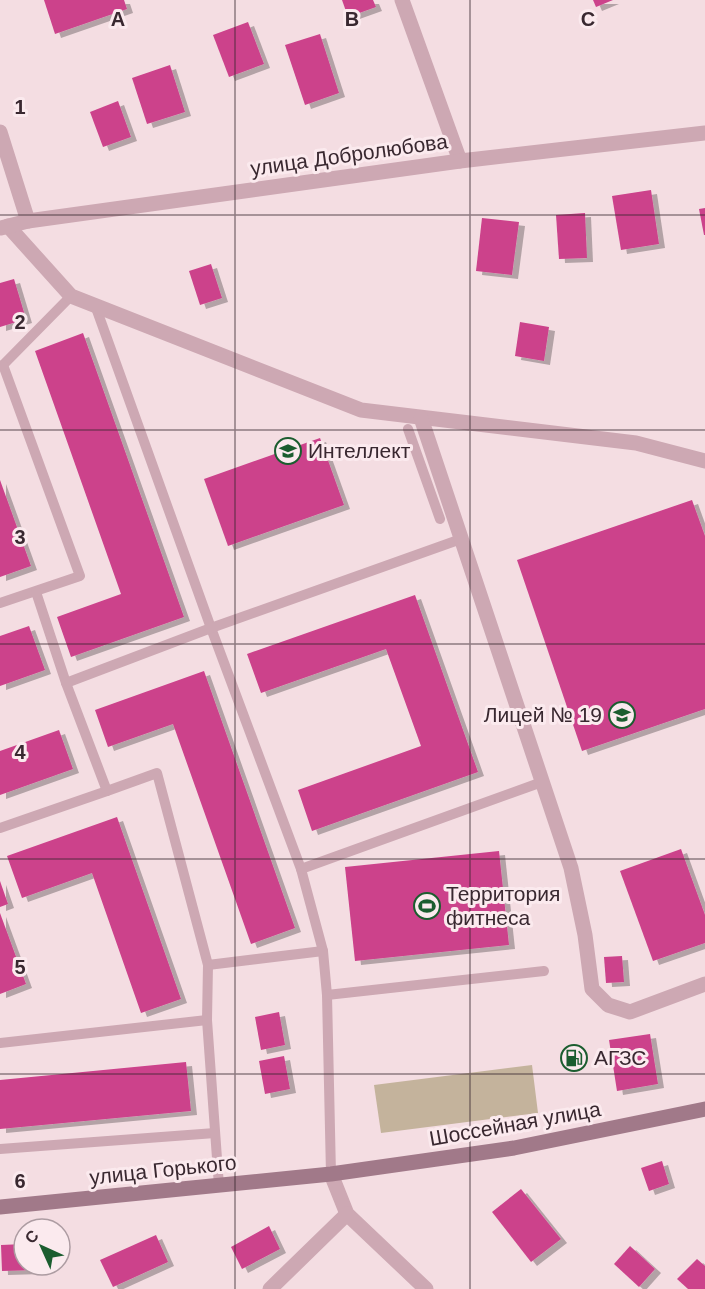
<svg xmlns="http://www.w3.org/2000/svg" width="705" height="1289" viewBox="0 0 705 1289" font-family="Helvetica,sans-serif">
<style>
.green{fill:#c4b39c}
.building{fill:#cc428b;filter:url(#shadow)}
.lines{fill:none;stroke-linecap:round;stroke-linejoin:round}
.lane{stroke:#cda8b3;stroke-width:10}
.street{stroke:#cda8b3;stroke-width:15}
.secondary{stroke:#a17989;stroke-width:15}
.grid{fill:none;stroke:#392830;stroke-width:1.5;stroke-opacity:0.55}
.labels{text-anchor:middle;stroke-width:6;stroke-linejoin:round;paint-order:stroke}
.street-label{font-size:21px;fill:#392830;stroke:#fbeaee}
.poi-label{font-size:21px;fill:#392830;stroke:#fbeaee;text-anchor:start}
.grid-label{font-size:20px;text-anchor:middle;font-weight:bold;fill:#392830;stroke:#fbeaee;stroke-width:6;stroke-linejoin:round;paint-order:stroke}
</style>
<defs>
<filter id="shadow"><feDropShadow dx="6" dy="4" stdDeviation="0" flood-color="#0004"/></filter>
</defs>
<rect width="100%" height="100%" fill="#f4dde2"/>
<!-- green -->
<polygon class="green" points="532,1065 538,1113 381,1133 374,1085"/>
<!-- building -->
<g class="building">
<polygon points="44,0 124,0 127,9 55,34"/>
<polygon points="342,0 373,0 376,7 348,17"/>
<polygon points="593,0 613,0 596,7"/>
<polygon points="248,22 264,64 229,77 213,35"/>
<polygon points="320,34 339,93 305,105 285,45"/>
<polygon points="170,65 185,112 147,124 132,78"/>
<polygon points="118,101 131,137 103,147 90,112"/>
<polygon points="651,190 659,244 621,250 612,196"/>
<polygon points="705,208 705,235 704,235 699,209"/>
<polygon points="585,213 587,258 559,259 556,215"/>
<polygon points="482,218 519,222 512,275 476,271"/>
<polygon points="211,264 222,298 200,305 189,271"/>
<polygon points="14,279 26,319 0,327 0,283"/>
<polygon points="520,322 549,327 544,361 515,356"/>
<polygon points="83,333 184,617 71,657 57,617 121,594 35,351"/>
<polygon points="320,438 344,505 228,546 204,479"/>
<polygon points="0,480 31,566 0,577"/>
<polygon points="692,500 705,536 705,709 582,751 517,560"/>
<polygon points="415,595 478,772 312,831 298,790 421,746 386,649 261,693 247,654"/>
<polygon points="29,626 45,670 0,686 0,636"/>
<polygon points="204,671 295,928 251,944 173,724 108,747 95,710"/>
<polygon points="59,730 73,769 0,795 0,751"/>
<polygon points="117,817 181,999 141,1013 92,873 22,898 7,856"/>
<polygon points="681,849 705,915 705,943 653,961 620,871"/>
<polygon points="499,851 509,945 355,961 345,867"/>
<polygon points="0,881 8,904 0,907"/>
<polygon points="0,913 26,984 0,994"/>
<polygon points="622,956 624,982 606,983 604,957"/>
<polygon points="279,1012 285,1045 261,1050 255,1017"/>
<polygon points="650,1034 658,1084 617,1091 609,1040"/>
<polygon points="284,1056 290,1089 265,1094 259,1061"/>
<polygon points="186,1062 191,1111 0,1129 0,1080"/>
<polygon points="662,1161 669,1184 649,1191 641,1168"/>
<polygon points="521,1189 561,1239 531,1262 492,1212"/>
<polygon points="269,1226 280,1249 242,1269 231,1247"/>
<polygon points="156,1235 168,1262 113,1287 100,1260"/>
<polygon points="24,1244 24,1265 36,1265 36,1270 2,1271 1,1245"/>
<polygon points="630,1246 655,1269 639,1287 614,1264"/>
<polygon points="697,1259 705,1266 705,1289 688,1289 677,1279"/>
</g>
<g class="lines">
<!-- lane -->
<g class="lane">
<polyline points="95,305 211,628 301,869 323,951 327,995 331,1174"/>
<polyline points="3,365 71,296"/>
<polyline points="0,366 3,365 80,576 0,603"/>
<polyline points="408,429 440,519"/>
<polyline points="36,592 66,683"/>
<polyline points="0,828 107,791"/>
<polyline points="301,869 542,782"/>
<polyline points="208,965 323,951"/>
<polyline points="327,995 544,971"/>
<polyline points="0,1043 207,1020"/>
<polyline points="0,1149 215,1133"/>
<polyline points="219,1186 207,1020 208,965 157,773 107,791 66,683 211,628 461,539"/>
</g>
<!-- street -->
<g class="street">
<polyline points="402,0 460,161"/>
<polyline points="0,132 28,221"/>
<polyline points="8,226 71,296 361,410 636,443 705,461"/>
<polyline points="1,228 28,221 460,161 705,133"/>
<polyline points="421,418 571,868 585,935 592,989 608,1005 630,1012 705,984"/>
<polyline points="331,1174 347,1214 426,1289"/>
<polyline points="270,1289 347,1214"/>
</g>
<!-- secondary -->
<polyline class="secondary" points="0,1207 331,1174 514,1148 705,1109"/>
</g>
<!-- grid -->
<path class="grid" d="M 235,0 L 235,1289M 470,0 L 470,1289M 0,215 L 705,215M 0,430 L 705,430M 0,644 L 705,644M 0,859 L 705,859M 0,1074 L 705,1074"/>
<!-- icons -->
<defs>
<symbol id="school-ring" viewBox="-11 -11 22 22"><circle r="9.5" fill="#fbeaee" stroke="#1b5d2f" stroke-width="1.5"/><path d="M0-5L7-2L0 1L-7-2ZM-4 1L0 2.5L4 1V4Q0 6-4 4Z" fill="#1b5d2f"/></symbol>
<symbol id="stadium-ring" viewBox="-11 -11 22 22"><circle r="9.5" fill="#fbeaee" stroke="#1b5d2f" stroke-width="1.5"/><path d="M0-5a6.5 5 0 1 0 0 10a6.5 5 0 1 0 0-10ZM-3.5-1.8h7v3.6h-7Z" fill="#1b5d2f"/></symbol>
<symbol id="fuel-ring" viewBox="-11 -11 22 22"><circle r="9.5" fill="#fbeaee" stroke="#1b5d2f" stroke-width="1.5"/><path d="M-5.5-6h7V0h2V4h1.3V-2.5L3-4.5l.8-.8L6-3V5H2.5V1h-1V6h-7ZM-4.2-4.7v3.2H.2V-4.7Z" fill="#1b5d2f"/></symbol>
</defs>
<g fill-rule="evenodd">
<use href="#school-ring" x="273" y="436" width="30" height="30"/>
<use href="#school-ring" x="607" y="700" width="30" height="30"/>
<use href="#stadium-ring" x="412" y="891" width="30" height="30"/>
<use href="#fuel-ring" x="559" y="1043" width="30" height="30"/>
</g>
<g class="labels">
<!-- street labels -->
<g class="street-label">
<text transform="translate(349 155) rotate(-8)" y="7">улица Добролюбова</text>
<text transform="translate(515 1124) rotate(-10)" y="7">Шоссейная улица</text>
<text transform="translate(163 1170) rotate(-6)" y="7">улица Горького</text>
</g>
<!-- poi labels -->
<g class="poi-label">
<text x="308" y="458">Интеллект</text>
<text x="602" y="722" text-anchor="end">Лицей № 19</text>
<text x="446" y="901">Территория<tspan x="446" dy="24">фитнеса</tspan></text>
<text x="594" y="1065">АГЗС</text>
</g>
</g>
<g class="grid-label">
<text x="118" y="26">A</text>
<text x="352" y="26">B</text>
<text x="588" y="26">C</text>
<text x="20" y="114">1</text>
<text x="20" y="329">2</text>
<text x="20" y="544">3</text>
<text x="20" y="759">4</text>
<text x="20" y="974">5</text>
<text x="20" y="1188">6</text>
</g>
<!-- north arrow -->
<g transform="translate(42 1247) rotate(315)"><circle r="28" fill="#fbeaee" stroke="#ad9ca2" stroke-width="1.5"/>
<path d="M0-4.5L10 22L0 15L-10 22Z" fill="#1b5d2f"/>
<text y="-9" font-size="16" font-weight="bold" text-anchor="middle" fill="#392830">С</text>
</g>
</svg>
